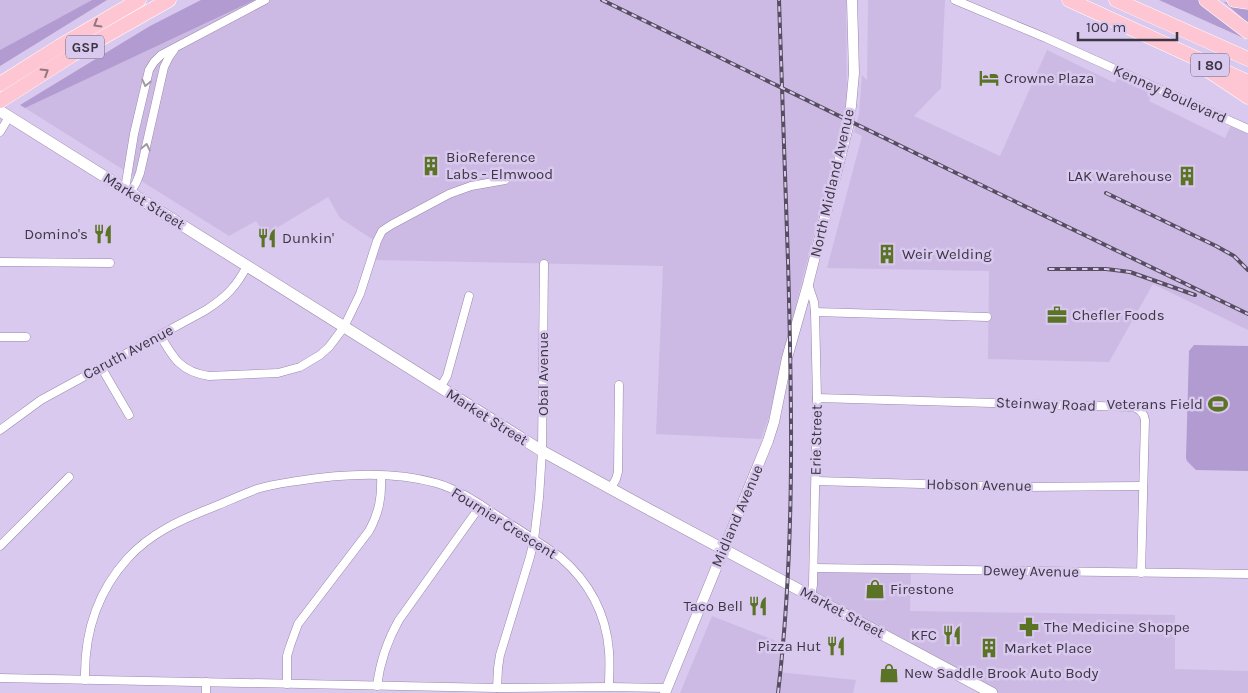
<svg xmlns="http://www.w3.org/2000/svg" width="1248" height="693" viewBox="0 0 1248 693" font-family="Karla,sans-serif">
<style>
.built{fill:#ccbae4}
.green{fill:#b29bd0}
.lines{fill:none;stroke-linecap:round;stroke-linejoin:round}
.minor-casing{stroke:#9889ab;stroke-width:9}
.tertiary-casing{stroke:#9889ab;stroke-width:11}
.secondary-casing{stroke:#9889ab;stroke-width:12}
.motorway-casing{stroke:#fff;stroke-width:15}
.minor{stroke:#fff;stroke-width:8}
.tertiary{stroke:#fff;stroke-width:10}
.secondary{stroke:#fff;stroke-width:11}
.motorway{stroke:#fec6d2;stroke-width:14}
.rail-casing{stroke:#564e60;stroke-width:4}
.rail{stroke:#d9c9ee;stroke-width:2;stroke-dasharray:5.5;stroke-linecap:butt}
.oneway{stroke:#937784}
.oneway2{stroke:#9e9aa2}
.labels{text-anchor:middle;stroke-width:5;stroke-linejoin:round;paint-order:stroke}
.shield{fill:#d9c9ee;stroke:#6b6277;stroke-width:1}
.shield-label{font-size:14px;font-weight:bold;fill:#3c3644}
.poi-label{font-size:15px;fill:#3c3644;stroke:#d9c9ee;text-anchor:start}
.street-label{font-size:15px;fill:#3c3644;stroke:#d9c9ee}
</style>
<rect width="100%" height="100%" fill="#d9c9ee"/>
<!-- built -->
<g class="built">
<polygon points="0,0 92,0 0,50"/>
<polygon points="255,0 846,0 847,100 841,129 800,289 769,417 761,439 656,434 663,266 375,260 378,243 340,218 328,197 265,235 256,221 229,236 25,108"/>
<polygon points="868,0 945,0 941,88 914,116 1000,156 1047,50 1115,83 1119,72 1155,86 1149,101 1225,138 1232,123 1248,130 1248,330 1153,284 1109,362 988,359 989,271 827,268 862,136 854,132 859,114 862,75 867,80"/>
<polygon points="815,569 911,572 910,611 1175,615 1175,669 1248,671 1248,693 997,693 814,594"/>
<polygon points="712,616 781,643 778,672 856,680 853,693 680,693"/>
</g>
<!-- green -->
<g class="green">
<polygon points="92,0 107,0 0,66 0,50"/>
<polygon points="201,0 255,0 25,108 20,105 150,26"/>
<polygon points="1159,0 1201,0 1248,37 1248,40"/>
<polygon points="1224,2 1248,4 1248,23"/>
<polygon points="1194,345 1248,346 1248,471 1196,470 1187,461 1186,458 1189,351"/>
</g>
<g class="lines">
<defs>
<g id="minor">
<polyline points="955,0 1046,38 1248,129"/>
<polyline points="0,132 9,117"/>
<polyline points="125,189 134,134 149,70 154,62 161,55 265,0"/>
<polyline points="130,193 136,183 140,173 164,67 169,57 174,50"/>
<polyline points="0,262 110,263"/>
<polyline points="808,284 814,302 815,312 817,398 813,585 811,596"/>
<polyline points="815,312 987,317"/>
<path d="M 160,335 C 173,358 181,372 209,376 L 278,373 L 300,367 L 320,355 L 329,347 L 344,327 L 360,294 L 377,241 L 382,231 L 391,225 L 449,194 L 471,186 L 505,180"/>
<polyline points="0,337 26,337"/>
<polyline points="101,367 129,415"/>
<polyline points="440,388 447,376 469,296"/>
<path d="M 817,398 L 1133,407 C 1140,409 1144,413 1145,420 L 1141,573"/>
<path d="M 0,430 L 41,400 L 206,310 C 226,297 236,287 247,266"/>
<polyline points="816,481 1023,487 1143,486"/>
<polyline points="611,488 616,479 618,472 619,385"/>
<polyline points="0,546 69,477"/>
<polyline points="814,568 1248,574"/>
<polyline points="0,678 497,688 609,687 667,688"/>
<path d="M 85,680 C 84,634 96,593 128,558 C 151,533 180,520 211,508 C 226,502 241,495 257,489 C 269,485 284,483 297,481 C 341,474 393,471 436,483 C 460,490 479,504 499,517 C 520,530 540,543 560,557 C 588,581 606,613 609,651 C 610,663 609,675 609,687"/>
<path d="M 287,684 L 287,656 L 290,646 L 298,624 L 369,531 C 379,513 382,497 381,476"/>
<path d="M 377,686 C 380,662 387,641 399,620 L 481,505"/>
<polyline points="497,688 498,668 500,655 530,557 534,540 539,498 542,451 544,264"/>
<polyline points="206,693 206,682"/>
</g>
<polyline id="tertiary" points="665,693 768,441 774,422 787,358 808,284 848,127 851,106 854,73 852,0"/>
<polyline id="secondary" points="0,111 542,451 650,510 992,693"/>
<g id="motorway">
<polyline points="1069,0 1248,82"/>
<polyline points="1116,0 1248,59"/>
<polyline points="1206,0 1248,32"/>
<polyline points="1234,0 1248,2"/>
<polyline points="1209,71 1248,97"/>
<polyline points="0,84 60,46 139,0"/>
<polyline points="0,101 72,55 169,0"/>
</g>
</defs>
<!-- minor casing -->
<use href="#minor" class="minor-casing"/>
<!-- tertiary casing -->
<use href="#tertiary" class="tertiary-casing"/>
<!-- secondary casing -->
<use href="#secondary" class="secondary-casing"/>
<!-- motorway casing -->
<use href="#motorway" class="motorway-casing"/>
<!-- minor -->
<use href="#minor" class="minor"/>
<!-- tertiary -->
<use href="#tertiary" class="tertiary"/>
<!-- secondary -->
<use href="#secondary" class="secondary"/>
<!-- motorway -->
<use href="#motorway" class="motorway"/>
<defs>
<g id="rail">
<polyline points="602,0 952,171 1248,314"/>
<polyline points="1106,193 1216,246 1234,256 1248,270"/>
<polyline points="1049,269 1106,269 1130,272 1195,295"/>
<path d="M 778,693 C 795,550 792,405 788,261 C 785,174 782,87 779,0"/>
</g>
</defs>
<!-- rail casing -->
<use href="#rail" class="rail-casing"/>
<!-- rail -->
<use href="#rail" class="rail"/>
</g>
<!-- one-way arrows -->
<defs><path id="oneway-chevron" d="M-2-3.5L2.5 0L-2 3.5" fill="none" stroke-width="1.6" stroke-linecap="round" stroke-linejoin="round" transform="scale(1.25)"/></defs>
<g class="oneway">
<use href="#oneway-chevron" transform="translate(97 24) rotate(149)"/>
<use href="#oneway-chevron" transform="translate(45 72) rotate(-32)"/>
</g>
<g class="oneway2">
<use href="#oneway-chevron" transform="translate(146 83) rotate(103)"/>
<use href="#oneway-chevron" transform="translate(146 147) rotate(-78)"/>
</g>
<!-- icons -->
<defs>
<symbol id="hotel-bare" viewBox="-9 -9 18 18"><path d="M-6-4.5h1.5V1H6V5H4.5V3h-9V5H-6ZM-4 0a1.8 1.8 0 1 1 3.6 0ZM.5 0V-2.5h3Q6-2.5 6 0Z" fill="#5b7325" stroke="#d9c9ee" stroke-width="2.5" paint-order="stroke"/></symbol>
<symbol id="building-bare" viewBox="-9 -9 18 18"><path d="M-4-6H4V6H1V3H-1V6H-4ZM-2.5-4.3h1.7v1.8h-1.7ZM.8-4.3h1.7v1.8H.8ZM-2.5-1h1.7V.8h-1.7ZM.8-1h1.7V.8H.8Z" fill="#5b7325" stroke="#d9c9ee" stroke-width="2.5" paint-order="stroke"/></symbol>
<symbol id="restaurant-bare" viewBox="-9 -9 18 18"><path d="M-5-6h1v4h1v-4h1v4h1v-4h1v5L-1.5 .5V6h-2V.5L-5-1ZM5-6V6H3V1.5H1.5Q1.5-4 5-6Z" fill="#5b7325" stroke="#d9c9ee" stroke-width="2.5" paint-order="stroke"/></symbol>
<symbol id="office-bare" viewBox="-9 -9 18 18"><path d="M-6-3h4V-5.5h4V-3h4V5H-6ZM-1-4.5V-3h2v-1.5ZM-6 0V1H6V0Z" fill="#5b7325" stroke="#d9c9ee" stroke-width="2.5" paint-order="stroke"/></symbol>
<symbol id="stadium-bare" viewBox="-9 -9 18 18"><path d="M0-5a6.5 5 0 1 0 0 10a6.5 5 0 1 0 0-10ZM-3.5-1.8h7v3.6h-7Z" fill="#5b7325" stroke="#d9c9ee" stroke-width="2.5" paint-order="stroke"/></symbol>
<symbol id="shop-bare" viewBox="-9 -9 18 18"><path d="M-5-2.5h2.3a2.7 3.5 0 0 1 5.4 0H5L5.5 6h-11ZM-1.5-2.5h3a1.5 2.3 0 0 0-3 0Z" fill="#5b7325" stroke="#d9c9ee" stroke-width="2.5" paint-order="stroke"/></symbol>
<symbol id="pharmacy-bare" viewBox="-9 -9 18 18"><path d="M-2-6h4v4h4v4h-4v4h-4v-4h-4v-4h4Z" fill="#5b7325" stroke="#d9c9ee" stroke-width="2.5" paint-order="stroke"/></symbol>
</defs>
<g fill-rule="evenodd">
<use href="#hotel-bare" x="975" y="64" width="28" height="28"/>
<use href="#building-bare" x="417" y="152" width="28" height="28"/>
<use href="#building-bare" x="1173" y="162" width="28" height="28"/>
<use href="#restaurant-bare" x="89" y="220" width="28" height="28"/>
<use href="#restaurant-bare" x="253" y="224" width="28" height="28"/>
<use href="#building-bare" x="873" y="240" width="28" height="28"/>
<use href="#office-bare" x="1043" y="301" width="28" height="28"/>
<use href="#stadium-bare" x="1204" y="390" width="28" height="28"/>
<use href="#shop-bare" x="861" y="575" width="28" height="28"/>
<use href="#restaurant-bare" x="744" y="592" width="28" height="28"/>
<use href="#pharmacy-bare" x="1015" y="613" width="28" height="28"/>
<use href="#restaurant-bare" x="938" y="621" width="28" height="28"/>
<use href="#restaurant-bare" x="822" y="632" width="28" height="28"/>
<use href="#building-bare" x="975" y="634" width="28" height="28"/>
<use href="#shop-bare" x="875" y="659" width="28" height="28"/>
</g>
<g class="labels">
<!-- shield labels -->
<g class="shield">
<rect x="66" y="35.5" width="38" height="23" rx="4"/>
<rect x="1191" y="53.5" width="38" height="23" rx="4"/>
</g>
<g class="shield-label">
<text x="85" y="52">GSP</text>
<text x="1210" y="70">I 80</text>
</g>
<!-- poi labels -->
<g class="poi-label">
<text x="1004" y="83">Crowne Plaza</text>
<text x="446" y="162">BioReference<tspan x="446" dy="17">Labs - Elmwood</tspan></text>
<text x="1172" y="181" text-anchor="end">LAK Warehouse</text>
<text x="88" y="239" text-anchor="end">Domino's</text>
<text x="282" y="243">Dunkin'</text>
<text x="902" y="259">Weir Welding</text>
<text x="1072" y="320">Chefler Foods</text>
<text x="1203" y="409" text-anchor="end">Veterans Field</text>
<text x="890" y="594">Firestone</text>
<text x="743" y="611" text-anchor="end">Taco Bell</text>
<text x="1044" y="632">The Medicine Shoppe</text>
<text x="937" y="640" text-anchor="end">KFC</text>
<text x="821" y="651" text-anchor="end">Pizza Hut</text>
<text x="1004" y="653">Market Place</text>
<text x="904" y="678">New Saddle Brook Auto Body</text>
</g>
<!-- street labels -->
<g class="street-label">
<text transform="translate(1170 94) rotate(24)" y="5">Kenney Boulevard</text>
<text transform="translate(832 183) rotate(-77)" y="5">North Midland Avenue</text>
<text transform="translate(144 201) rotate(32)" y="5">Market Street</text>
<text transform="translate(128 352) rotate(-28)" y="5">Caruth Avenue</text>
<text transform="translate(543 374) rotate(-90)" y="5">Obal Avenue</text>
<text transform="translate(1046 404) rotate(2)" y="5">Steinway Road</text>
<text transform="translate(487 417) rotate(32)" y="5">Market Street</text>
<text transform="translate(816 440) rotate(-89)" y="5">Erie Street</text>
<text transform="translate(979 485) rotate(1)" y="5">Hobson Avenue</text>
<text transform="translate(737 516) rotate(-67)" y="5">Midland Avenue</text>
<text transform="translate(504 523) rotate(32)" y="5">Fournier Crescent</text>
<text transform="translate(1031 571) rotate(1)" y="5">Dewey Avenue</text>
<text transform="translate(842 612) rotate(28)" y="5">Market Street</text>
</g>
</g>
<!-- scale -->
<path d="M1078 32v8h99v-8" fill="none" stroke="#3c3644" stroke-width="2.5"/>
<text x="1086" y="32" font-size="15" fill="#3c3644" stroke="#d9c9ee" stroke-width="4" paint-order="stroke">100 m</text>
</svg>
